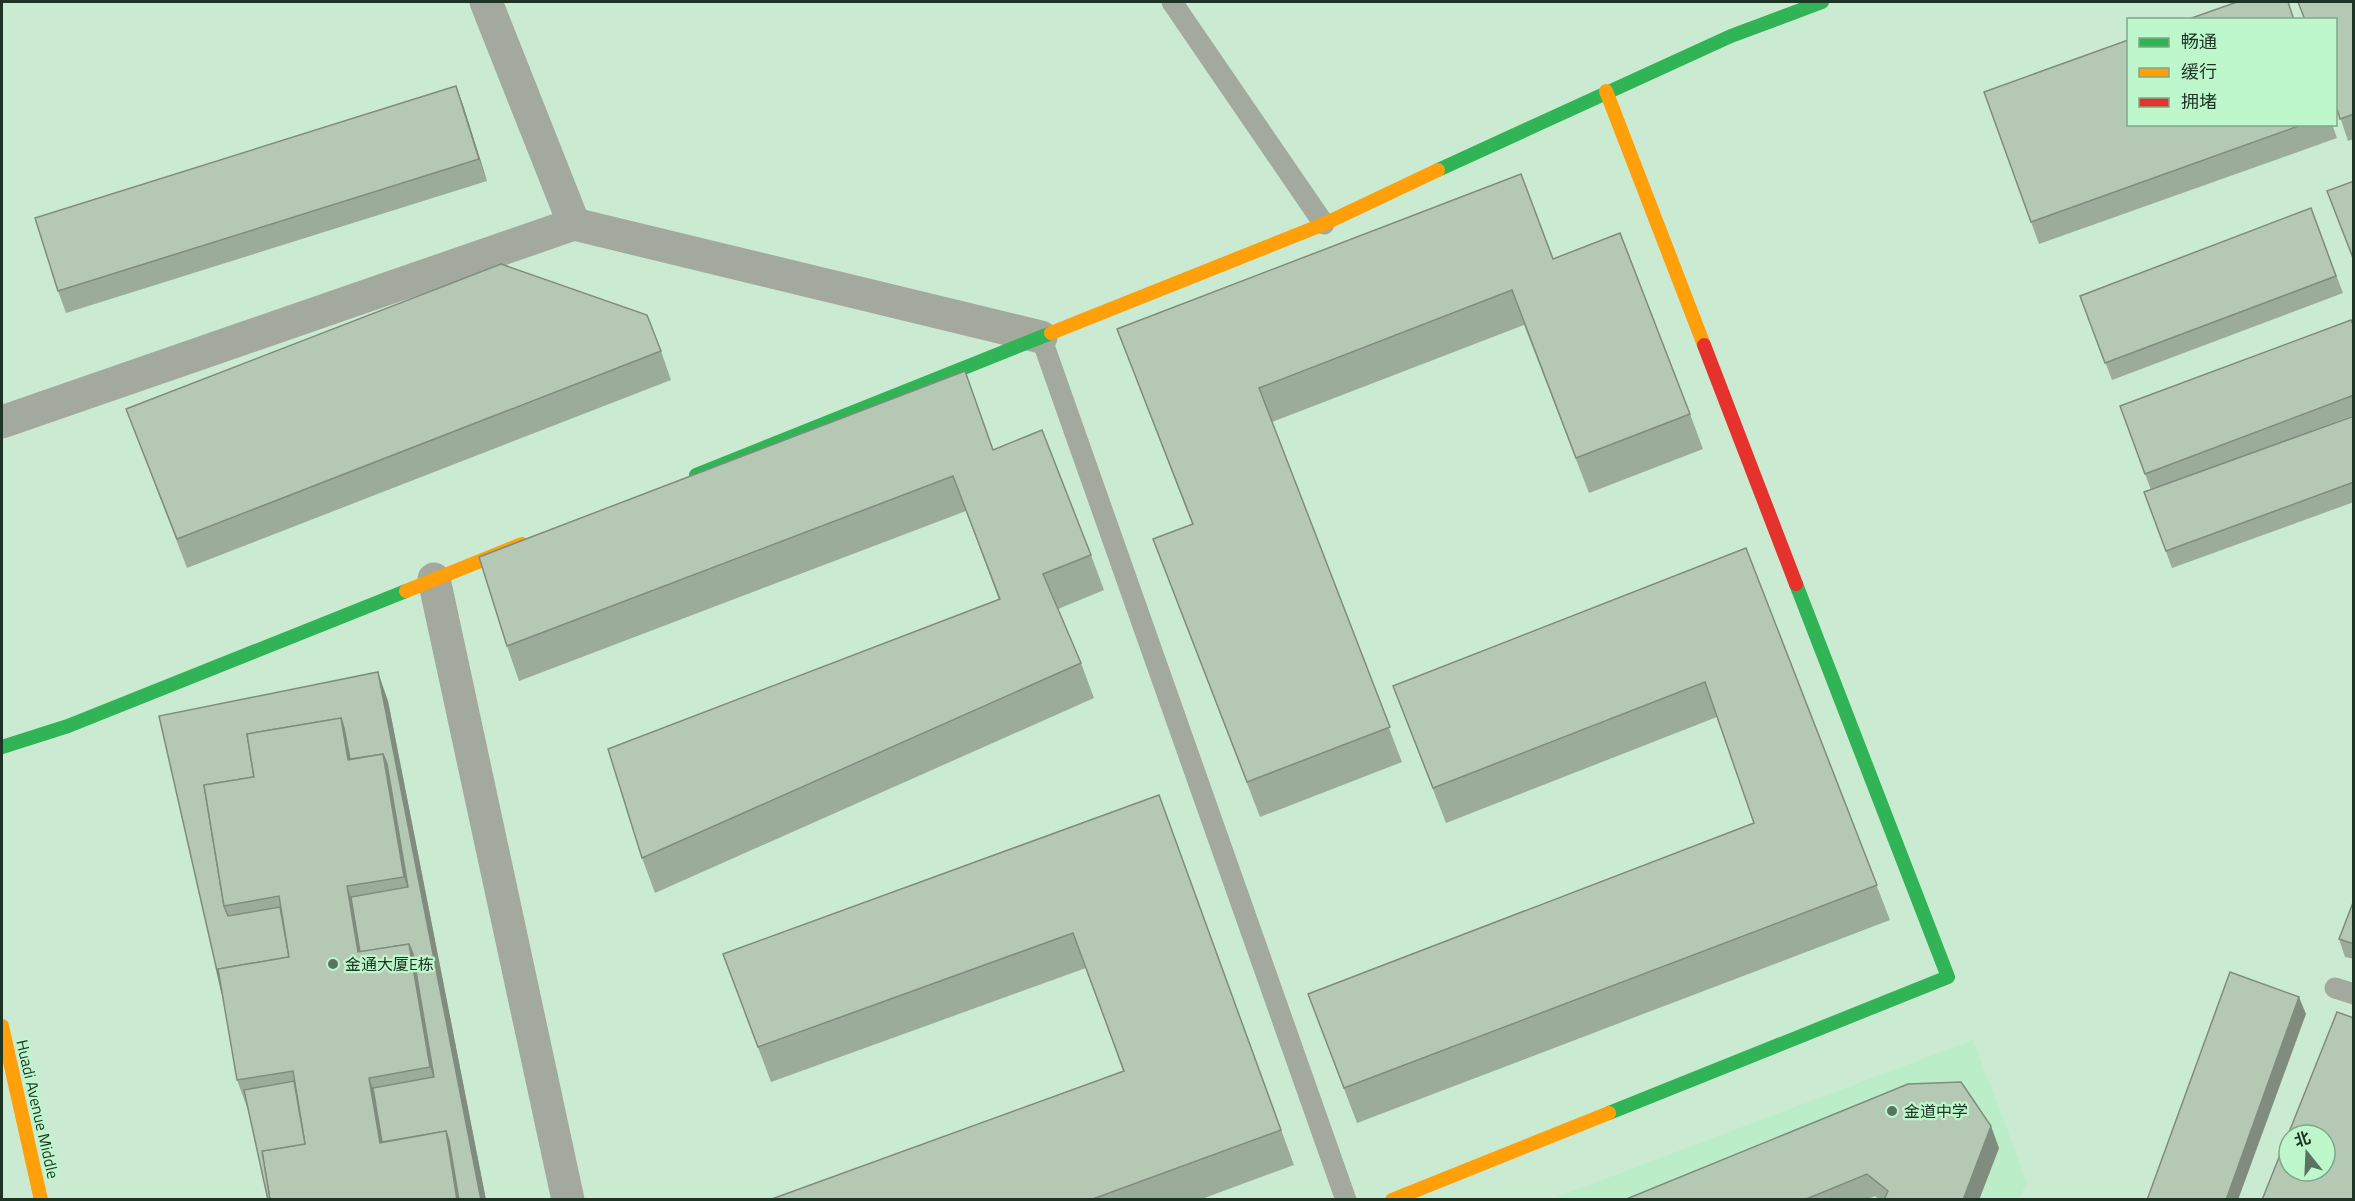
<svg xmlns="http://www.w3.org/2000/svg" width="2355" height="1201" viewBox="0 0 2355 1201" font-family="'Titillium Web','Noto Sans SC',sans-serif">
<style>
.built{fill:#bbedc8}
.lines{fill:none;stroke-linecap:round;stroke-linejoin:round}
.lane{stroke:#a3a99d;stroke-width:21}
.street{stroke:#a3a99d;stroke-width:33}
.fast{stroke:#30b455;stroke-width:14}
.slow{stroke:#ff9f0a;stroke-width:14}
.jam{stroke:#e5322d;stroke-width:14}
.wall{fill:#9cac9b}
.shaded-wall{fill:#7f8c7e}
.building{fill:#b5c8b4;stroke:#7f8c7e;stroke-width:1.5;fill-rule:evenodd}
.poi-dot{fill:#5a7360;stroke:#bef7cc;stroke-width:2}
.labels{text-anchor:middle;stroke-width:4.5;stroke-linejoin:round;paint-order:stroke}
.poi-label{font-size:16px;fill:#1d3323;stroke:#bef7cc;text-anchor:start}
.street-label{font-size:16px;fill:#1d3323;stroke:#bef7cc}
</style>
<rect width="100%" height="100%" fill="#cbead2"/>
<!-- built -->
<polygon class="built" points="1973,1040 2027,1182 2018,1200 1549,1200"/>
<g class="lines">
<!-- lane -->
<g class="lane">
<polyline points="1172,2 1324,224"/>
<polyline points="1041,337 1346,1200"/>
<polyline points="2335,988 2354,994"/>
</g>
<!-- street -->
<g class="street">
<polyline points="486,2 574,224"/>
<polyline points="2,422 574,224 1041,337"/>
<polyline points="434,579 568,1200"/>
</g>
<!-- fast -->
<g class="fast">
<polyline points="1438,170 1731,36 1822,2"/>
<polyline points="696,475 1051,333"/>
<polyline points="2,747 68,726 406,591"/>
<polyline points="1609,1113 1948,977 1796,584"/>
</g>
<!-- slow -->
<g class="slow">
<polyline points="1606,91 1704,345"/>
<polyline points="1051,333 1324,224 1438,170"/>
<polyline points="406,591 522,544"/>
<polyline points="2,1026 41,1200"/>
<polyline points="1392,1200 1609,1113"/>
</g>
<!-- jam -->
<polyline class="jam" points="1704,345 1796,584"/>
</g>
<!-- wall -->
<g class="wall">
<polygon points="2354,2 2354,139 2348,141 2336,105"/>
<polygon points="456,86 464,108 487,181 66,313 58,291"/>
<polygon points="1984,92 2128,124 2332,124 2337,138 2039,244"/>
<polygon points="2311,208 2343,293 2112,380 2080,296"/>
<polygon points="1553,259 1690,414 1703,449 1589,493 1524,325 1272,422 1402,762 1260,817 1153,539 1192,524 1117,329"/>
<polygon points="2354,327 2354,415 2253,453 2354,416 2354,502 2172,568 2144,492 2151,490 2120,406"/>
<polygon points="661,351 671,380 187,568 126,409"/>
<polygon points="993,450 1091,555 1104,590 1058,609 1081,663 1094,698 655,893 642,858 999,600 966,511 519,681 507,646"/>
<polygon points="1746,548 1890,920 1357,1123 1308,994 1754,823 1717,717 1446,823 1393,686"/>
<polygon points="388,701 486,1200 268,1200 248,1110 237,1080 223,996 159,716"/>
<polygon points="1159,795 1294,1165 1199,1200 769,1200 1123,1071 1086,968 771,1082 723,954"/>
<polygon points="2354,900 2354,959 2345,957 2339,939"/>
<polygon points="1999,1148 1979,1200 1880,1200 1875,1196 1866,1200 1624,1200"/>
</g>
<!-- shaded-wall -->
<g class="shaded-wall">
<polygon points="456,86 464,108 487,181 479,159"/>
<polygon points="378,672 388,701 486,1200 481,1200"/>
<polygon points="341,718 355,758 348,760"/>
<polygon points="383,754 398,793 419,916 404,877"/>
<polygon points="347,886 361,926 367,961 358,952"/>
<polygon points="409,944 423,983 444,1106 430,1067"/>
<polygon points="2299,997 2306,1014 2238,1200 2226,1200"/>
<polygon points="369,1078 384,1117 389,1152 380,1143"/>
<polygon points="1991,1126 1999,1148 1979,1200 1963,1200"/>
<polygon points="446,1131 460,1170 465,1200 457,1200"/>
</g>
<!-- building -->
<g class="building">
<polygon points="2237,2 2288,2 2294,20 2186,20"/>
<polygon points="2298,2 2354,2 2354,114 2340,119 2336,105 2336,20 2305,20"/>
<polygon points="2128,40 2128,124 2304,124 2031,222 1984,92"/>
<polygon points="456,86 479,159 58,291 35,218"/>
<polygon points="1521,174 1553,259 1620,233 1690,414 1576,458 1512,290 1259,388 1390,727 1247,782 1153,539 1193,524 1117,329"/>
<polygon points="2354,181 2354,258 2353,258 2327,191"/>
<polygon points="2311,208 2336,276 2105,363 2080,296"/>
<polygon points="501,264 647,315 661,351 177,539 126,409"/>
<polygon points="2351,320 2354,327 2354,395 2145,474 2120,406"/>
<polygon points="965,371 993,450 1042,430 1091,555 1043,574 1081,663 642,858 608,749 1000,599 953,476 507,646 479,557"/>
<polygon points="2354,416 2354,482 2166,551 2144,492"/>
<polygon points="1746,548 1877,885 1344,1088 1308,994 1754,823 1705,682 1433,788 1393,686"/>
<polygon points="378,672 481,1200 459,1200 449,1141 446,1131 382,1142 373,1088 434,1077 413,954 409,944 360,952 351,897 408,887 387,764 383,754 350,759 344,728 341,718 247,734 254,777 204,785 224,906 228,916 280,907 289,957 218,969 222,993 159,716"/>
<polygon points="341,718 348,760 383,754 404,877 347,886 358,952 409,944 430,1067 369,1078 380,1143 446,1131 457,1200 270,1200 262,1151 305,1144 293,1071 237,1080 218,969 289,957 279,896 224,906 204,785 254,777 247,734"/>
<polygon points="1159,795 1281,1130 1090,1200 769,1200 1124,1071 1073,933 758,1047 723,954"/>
<polygon points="2354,900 2354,944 2339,939"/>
<polygon points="2230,972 2299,997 2226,1200 2147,1200"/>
<path d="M 2337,1012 L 2354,1018 L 2354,1200 L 2262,1200 ZM 2289,1135 L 2325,1135 L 2325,1171 L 2289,1171 Z"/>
<polygon points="294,1081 305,1144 262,1151 270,1200 268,1200 244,1090"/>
<polygon points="1961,1082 1991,1126 1963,1200 1884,1200 1888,1191 1867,1174 1804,1200 1624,1200 1908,1084"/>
</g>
<!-- markers -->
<g class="poi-dot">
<circle cx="333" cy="964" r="6"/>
<circle cx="1892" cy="1111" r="6"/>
</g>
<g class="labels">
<!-- poi labels -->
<g class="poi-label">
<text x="345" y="970">金通大厦E栋</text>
<text x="1904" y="1117">金道中学</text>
</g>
<!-- street labels -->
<g class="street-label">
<text transform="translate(38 1109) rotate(77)" y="6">Huadi Avenue Middle</text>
</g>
</g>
<!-- border -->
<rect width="2355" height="1201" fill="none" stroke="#1d3323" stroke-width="6"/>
<!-- legend -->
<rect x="2127" y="18" width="210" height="108" fill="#bef7cc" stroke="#7ea988" stroke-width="1.5"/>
<rect x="2139" y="38" width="30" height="9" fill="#30b455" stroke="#7ea988" stroke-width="1.5"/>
<text x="2181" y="48" font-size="18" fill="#1d3323">畅通</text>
<rect x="2139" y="68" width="30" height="9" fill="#ff9f0a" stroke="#7ea988" stroke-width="1.5"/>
<text x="2181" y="78" font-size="18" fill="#1d3323">缓行</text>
<rect x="2139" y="98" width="30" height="9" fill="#e5322d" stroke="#7ea988" stroke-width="1.5"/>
<text x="2181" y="108" font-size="18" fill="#1d3323">拥堵</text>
<!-- north arrow -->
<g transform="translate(2307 1153) rotate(342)"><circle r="28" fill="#bef7cc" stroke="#7ea988" stroke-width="1.5"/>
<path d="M0-4.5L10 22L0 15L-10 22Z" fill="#5a7360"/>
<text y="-9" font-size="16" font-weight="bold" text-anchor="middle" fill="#1d3323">北</text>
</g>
</svg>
